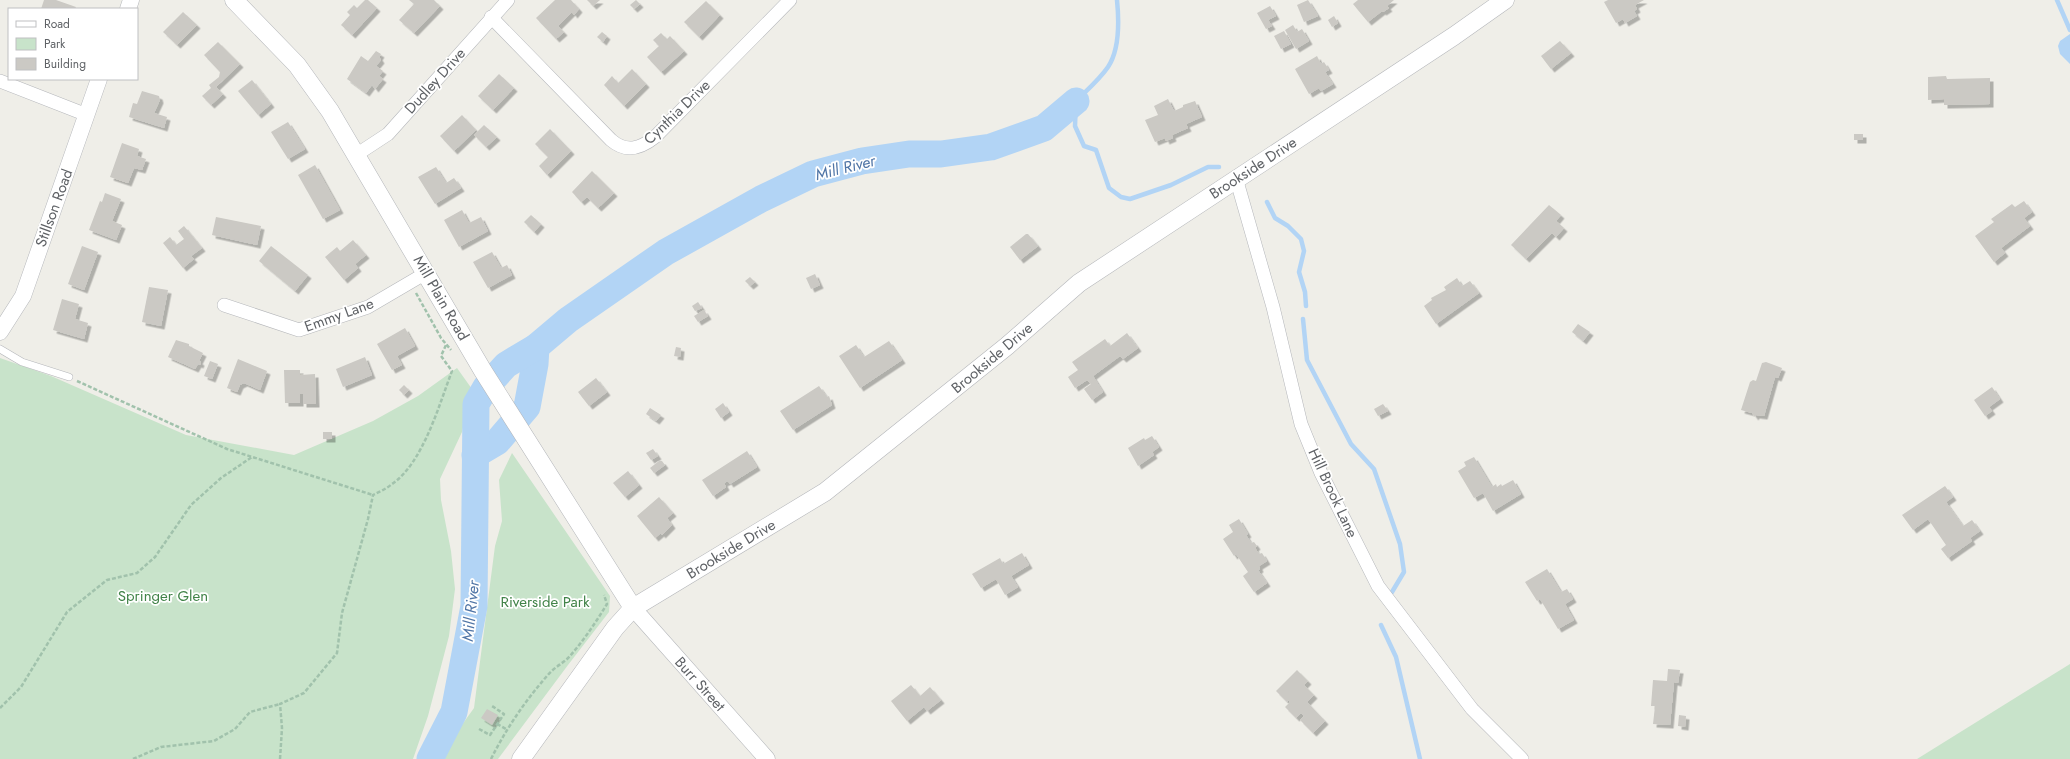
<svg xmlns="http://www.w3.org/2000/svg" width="2070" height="759" viewBox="0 0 2070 759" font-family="Jost,sans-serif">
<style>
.green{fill:#c8e3ca}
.water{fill:#b2d4f5}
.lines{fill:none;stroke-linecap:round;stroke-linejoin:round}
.stream{stroke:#b2d4f5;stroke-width:4.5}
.river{stroke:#b2d4f5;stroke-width:27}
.building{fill:#cbc9c4;filter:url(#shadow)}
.service-casing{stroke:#b5b7bb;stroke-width:8}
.minor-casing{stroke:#b5b7bb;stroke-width:14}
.tertiary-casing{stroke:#b5b7bb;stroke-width:17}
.secondary-casing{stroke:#b4b6ba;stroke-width:19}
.path{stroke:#a1c2ac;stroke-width:2.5;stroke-dasharray:4 2;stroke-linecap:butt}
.service{stroke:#fff;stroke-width:7}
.minor{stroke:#fff;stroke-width:13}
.tertiary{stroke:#fff;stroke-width:16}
.secondary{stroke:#fff;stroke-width:18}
.labels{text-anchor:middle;stroke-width:3.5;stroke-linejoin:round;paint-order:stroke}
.street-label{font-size:15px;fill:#5f6266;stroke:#fff}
.park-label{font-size:15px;fill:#418348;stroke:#fff}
.water-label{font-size:16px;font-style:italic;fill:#5075a6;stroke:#fff}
</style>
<defs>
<filter id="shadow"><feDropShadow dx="3.5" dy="3.5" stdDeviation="0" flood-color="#0004"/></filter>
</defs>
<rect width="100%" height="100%" fill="#efeee8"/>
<!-- green -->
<g class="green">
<polygon points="0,358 51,376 186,435 294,455 373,421 418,396 457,368 472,389 462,432 440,479 441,500 451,551 455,589 449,636 428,716 413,759 0,759"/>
<polygon points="512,453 610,596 609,612 568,665 498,759 440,759 446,747 474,708 495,546 502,521 499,480"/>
<polygon points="2070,664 2070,759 1917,759"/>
</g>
<!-- water -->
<polygon class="water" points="2070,34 2070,64 2060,54 2058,46 2060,41"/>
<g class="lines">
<!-- stream -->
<g class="stream">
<path d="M 1117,0 C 1119,20 1120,49 1108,67 C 1099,80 1087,90 1076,101 L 1075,126 L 1084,146 L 1096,150 L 1109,188 L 1121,197 L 1130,199 L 1171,185 L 1208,167 L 1219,167"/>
<polyline points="2057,0 2070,30"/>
<polyline points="1267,202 1275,218 1288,226 1301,239 1304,251 1299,272 1305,292 1306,306"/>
<polyline points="1303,319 1307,360 1351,444 1374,469 1400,544 1404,572 1392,592"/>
<polyline points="1381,625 1396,657 1420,759"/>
</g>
<!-- river -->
<g class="river">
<polyline points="475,455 497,442 527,407 535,364 536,347"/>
<polyline points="430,759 454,712 474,606 476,404 486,387 506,365 536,347 568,320 666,252 761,199 813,174 862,161 909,154 941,154 991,147 1044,128 1076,101"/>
</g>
</g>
<!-- building -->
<g class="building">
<polygon points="44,0 56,0 76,7 75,9 41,9"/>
<polygon points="365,0 368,0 377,8 352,35 341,25 350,15 347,12 354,5 357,8"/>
<polygon points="409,0 434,0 440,6 414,33 399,20 414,4"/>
<polygon points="555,0 571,0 579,9 574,15 572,12 558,26 564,32 556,39 536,18"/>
<polygon points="587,0 600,0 593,6"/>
<polygon points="636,0 640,4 634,9 630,5"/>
<polygon points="1308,0 1318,16 1304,22 1297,5"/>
<polygon points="1358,0 1394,0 1387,6 1389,8 1383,12 1382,11 1368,22 1353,4"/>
<polygon points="1608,0 1644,0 1635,5 1637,9 1634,11 1637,16 1625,23 1623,19 1616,23 1604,2"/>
<polygon points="706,1 720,15 699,37 684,22"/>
<polygon points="1270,6 1276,16 1268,20 1272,26 1266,29 1257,13"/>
<polygon points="183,12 197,25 177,45 163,32"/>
<polygon points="1334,16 1338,23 1332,27 1328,20"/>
<polygon points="1293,25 1297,32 1302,29 1309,41 1296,49 1285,30"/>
<polygon points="1284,31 1291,44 1281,49 1274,36"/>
<polygon points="602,32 607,36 603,42 597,37"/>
<polygon points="661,33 667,39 670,36 684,51 661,72 647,57 659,46 653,40"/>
<polygon points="1560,41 1571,53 1551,69 1541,56"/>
<polygon points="218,42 240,64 216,87 223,94 211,105 202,96 211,88 209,85 219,77 220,72 204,55"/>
<polygon points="376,51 381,54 379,57 381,60 376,66 383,71 379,76 383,79 375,89 372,85 366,93 347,79 361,56 368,61"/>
<polygon points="1317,56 1321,64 1324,62 1329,70 1325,72 1333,84 1321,91 1319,88 1309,94 1295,69"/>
<polygon points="632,69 646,84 624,106 604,85 612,76 618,83"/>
<polygon points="499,74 514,88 493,110 478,96"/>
<polygon points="1946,76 1947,79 1990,78 1990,104 1944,105 1944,99 1928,100 1928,77"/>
<polygon points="252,80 271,104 258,115 238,91"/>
<polygon points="142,91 159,96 160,100 154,113 167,117 164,128 129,117 133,103 137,104"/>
<polygon points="1168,99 1174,111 1183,107 1183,105 1195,101 1202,117 1186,124 1188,128 1172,135 1173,138 1166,141 1165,138 1155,142 1145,120 1158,115 1154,106"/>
<polygon points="462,115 476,130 454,151 440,136"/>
<polygon points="288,122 305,149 288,159 271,132"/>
<polygon points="484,125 497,137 486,147 474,135"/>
<polygon points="550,129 571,151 547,175 539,166 548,157 535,144"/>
<rect x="1854" y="134" width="9" height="6"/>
<polygon points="122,143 139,149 137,156 146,159 142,170 134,168 128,183 110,177"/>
<polygon points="315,165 340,210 323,219 298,175"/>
<polygon points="436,167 446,183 454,178 461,188 435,204 418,177"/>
<polygon points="592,171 614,193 598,208 587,197 581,202 572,192"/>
<polygon points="105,193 121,199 112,221 122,225 116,240 89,230 100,201 102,202"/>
<polygon points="2024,201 2032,212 2024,218 2030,226 2001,248 2005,253 1994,262 1975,236 1994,222 1991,219 2012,204 2015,207"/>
<polygon points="1549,205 1561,215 1556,221 1564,228 1556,237 1552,233 1526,259 1511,245"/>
<polygon points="462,210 469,223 481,217 488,231 459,247 444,220"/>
<polygon points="531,215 541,224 534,232 524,222"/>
<polygon points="216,217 261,226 257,245 212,235"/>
<polygon points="184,226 202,248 191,256 194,259 183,268 163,243 170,237 176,245 184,239 178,231"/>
<polygon points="1026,234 1028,234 1038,246 1020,260 1010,247"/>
<polygon points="353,240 366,255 355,264 358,268 344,280 325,257 337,247 340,251"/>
<polygon points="82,246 98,252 84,290 68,284"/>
<polygon points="271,246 308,275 295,291 259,261"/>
<polygon points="492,252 501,268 507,265 512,275 488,288 473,262"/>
<polygon points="815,274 820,285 811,289 806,278"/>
<polygon points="750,277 755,282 750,286 745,281"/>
<polygon points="1457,278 1462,286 1470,281 1479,293 1436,324 1424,306 1432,300 1431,298 1446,290 1444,287"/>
<polygon points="149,287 168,290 161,326 142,322"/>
<polygon points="62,299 79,304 75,319 88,323 84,339 53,330"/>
<polygon points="698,302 702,308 695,311 692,306"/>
<polygon points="704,310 708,316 698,322 694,316"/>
<polygon points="1578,324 1590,332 1583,341 1572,332"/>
<polygon points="405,328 415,346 397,356 402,365 392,370 377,344"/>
<polygon points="1127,333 1138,348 1123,359 1120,356 1093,376 1103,392 1092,400 1084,389 1091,384 1087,380 1075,388 1068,377 1078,370 1072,362 1105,339 1110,346"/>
<polygon points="176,340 189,344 189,346 203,353 199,361 201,362 200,365 198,364 195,369 168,357"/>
<polygon points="889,341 902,360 860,388 839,356 856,345 864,357"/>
<polygon points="676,347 681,348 680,357 674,356"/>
<polygon points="365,357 372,375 343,387 336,369"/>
<polygon points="238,359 267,371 260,390 244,383 240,385 237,392 227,388"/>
<polygon points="210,361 218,364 212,379 204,376"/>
<polygon points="1766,362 1782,368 1778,378 1775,377 1764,416 1756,415 1755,417 1752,413 1741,410 1750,382 1753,380 1756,381 1762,363"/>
<polygon points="284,370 300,370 300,375 315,374 316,404 303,404 303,394 300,394 300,403 285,403"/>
<polygon points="596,378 607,392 589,406 578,392"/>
<polygon points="404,385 409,390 404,395 399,390"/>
<polygon points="819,386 827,397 829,396 832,405 793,430 780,411"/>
<polygon points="1992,387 2000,399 1989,407 1992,411 1985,416 1974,400"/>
<polygon points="723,403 729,412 721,418 715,409"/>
<polygon points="1383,404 1388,411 1378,416 1374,409"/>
<polygon points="650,408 661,415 656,421 646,414"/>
<rect x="323" y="432" width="9" height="7"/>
<polygon points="1152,436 1159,447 1152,452 1154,455 1138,466 1128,448 1144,438 1145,440"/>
<polygon points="653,449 658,456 651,460 646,453"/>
<polygon points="747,451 757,467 730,484 728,481 724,483 726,487 713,496 702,480"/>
<polygon points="1474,457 1492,487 1496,484 1497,487 1501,484 1502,486 1513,480 1521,494 1493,511 1483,493 1474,498 1458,471 1466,466 1464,462"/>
<polygon points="659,461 662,461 665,465 654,473 650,468"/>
<polygon points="628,471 639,485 625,497 613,483"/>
<polygon points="1945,486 1953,497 1946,502 1963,526 1972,520 1980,531 1970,538 1972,541 1948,558 1941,549 1946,545 1928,519 1913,530 1902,515"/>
<polygon points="659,497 673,513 667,518 672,525 662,535 661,533 655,538 637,516"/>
<polygon points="1239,519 1248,534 1246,535 1251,543 1254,542 1257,546 1255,548 1259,554 1262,553 1267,561 1259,566 1260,569 1258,570 1267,583 1254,592 1243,576 1248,572 1236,554 1234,556 1223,539 1233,532 1229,525"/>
<polygon points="1022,553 1029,565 1011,576 1018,587 1005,595 996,579 981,588 972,574 1000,558 1003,564"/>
<polygon points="1547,569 1561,592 1567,589 1573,599 1565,604 1574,620 1558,629 1540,599 1537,601 1525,582"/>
<polygon points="1668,669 1680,670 1678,683 1674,682 1670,725 1653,724 1655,706 1651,706 1653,680 1667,681"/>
<polygon points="1297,670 1308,681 1304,685 1314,695 1307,702 1325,721 1313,733 1300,720 1304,716 1301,713 1296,718 1285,707 1290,702 1288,700 1287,702 1276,691"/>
<polygon points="911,685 920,696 930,687 941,700 927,711 924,707 907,721 891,701"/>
<polygon points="487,709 498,715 492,725 481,718"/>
<polygon points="1679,715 1686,716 1685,727 1678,726"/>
</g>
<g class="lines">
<defs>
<polyline id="service" points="0,349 22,362 69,377"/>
<g id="minor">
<path d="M 491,17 L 611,140 C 626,153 640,149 655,137 L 790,0"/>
<polyline points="0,81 87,115"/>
<polyline points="356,155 388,134 508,0"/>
<polyline points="1236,178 1273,307 1301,424 1321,473 1378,586 1472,709 1522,759"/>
<polyline points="224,305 299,330 368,307 426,273"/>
</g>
<g id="tertiary">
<polyline points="128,9 131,0"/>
<polyline points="0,332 23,296 99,79"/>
<polyline points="633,608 767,759"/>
</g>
<g id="secondary">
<polyline points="234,0 297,65 330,111 483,371 633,608"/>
<polyline points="521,759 615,628 633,608 825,492 1007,346 1079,283 1454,36 1505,0"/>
</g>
</defs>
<!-- service casing -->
<use href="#service" class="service-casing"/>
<!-- minor casing -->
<use href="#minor" class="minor-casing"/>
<!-- tertiary casing -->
<use href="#tertiary" class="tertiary-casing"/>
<!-- secondary casing -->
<use href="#secondary" class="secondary-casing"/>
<!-- path -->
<g class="path">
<polyline points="416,293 441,338 451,350"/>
<polyline points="77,381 227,449 373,495"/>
<polyline points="0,708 21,687 67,612 107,580 137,573 155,557 191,505 221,478 252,457"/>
<polyline points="497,724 506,729"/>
<polyline points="479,729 490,735 504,714 492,706"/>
<polyline points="133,759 161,747 214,741 235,729 250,712 280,704"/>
<path d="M 280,759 L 282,728 L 280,704 L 304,693 L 337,653 L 342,613 L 368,519 L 373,495 C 379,492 386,489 392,484 C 423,463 439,405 452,371 L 441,356 L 446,345"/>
<path d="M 491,759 C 506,729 525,701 547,676 C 554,667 564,663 570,656 C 584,640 596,622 607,604 L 604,595"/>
</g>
<!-- service -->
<use href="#service" class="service"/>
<!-- minor -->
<use href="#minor" class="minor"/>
<!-- tertiary -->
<use href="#tertiary" class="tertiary"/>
<!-- secondary -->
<use href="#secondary" class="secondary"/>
</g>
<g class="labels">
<!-- street labels -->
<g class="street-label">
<text transform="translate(435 81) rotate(-48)" y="5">Dudley Drive</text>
<text transform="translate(677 112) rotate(-44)" y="5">Cynthia Drive</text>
<text transform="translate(1253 168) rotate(-33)" y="5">Brookside Drive</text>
<text transform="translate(54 208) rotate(-70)" y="5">Stillson Road</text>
<text transform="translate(441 298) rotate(60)" y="5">Mill Plain Road</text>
<text transform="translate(339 315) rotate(-20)" y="5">Emmy Lane</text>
<text transform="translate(992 358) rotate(-40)" y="5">Brookside Drive</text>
<text transform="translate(1333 493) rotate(65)" y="5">Hill Brook Lane</text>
<text transform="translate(731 549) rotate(-31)" y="5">Brookside Drive</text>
<text transform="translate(700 684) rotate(48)" y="5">Burr Street</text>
</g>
<!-- park labels -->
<g class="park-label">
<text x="163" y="601">Springer Glen</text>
<text x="545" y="607">Riverside Park</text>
</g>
<!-- water labels -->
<g class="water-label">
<text transform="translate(845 167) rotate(-14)" y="6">Mill River</text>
<text transform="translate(470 611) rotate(-84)" y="6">Mill River</text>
</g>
</g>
<!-- legend -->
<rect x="8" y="8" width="130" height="72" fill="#ffffff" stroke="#bfc0c2"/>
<rect x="16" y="21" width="20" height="6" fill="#ffffff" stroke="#bfc0c2"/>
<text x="44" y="28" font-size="12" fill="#5f6266">Road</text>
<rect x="16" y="38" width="20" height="12" fill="#c8e3ca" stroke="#bfc0c2"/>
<text x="44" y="48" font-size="12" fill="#5f6266">Park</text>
<rect x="16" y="58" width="20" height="12" fill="#cbc9c4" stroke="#bfc0c2"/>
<text x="44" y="68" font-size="12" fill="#5f6266">Building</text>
</svg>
